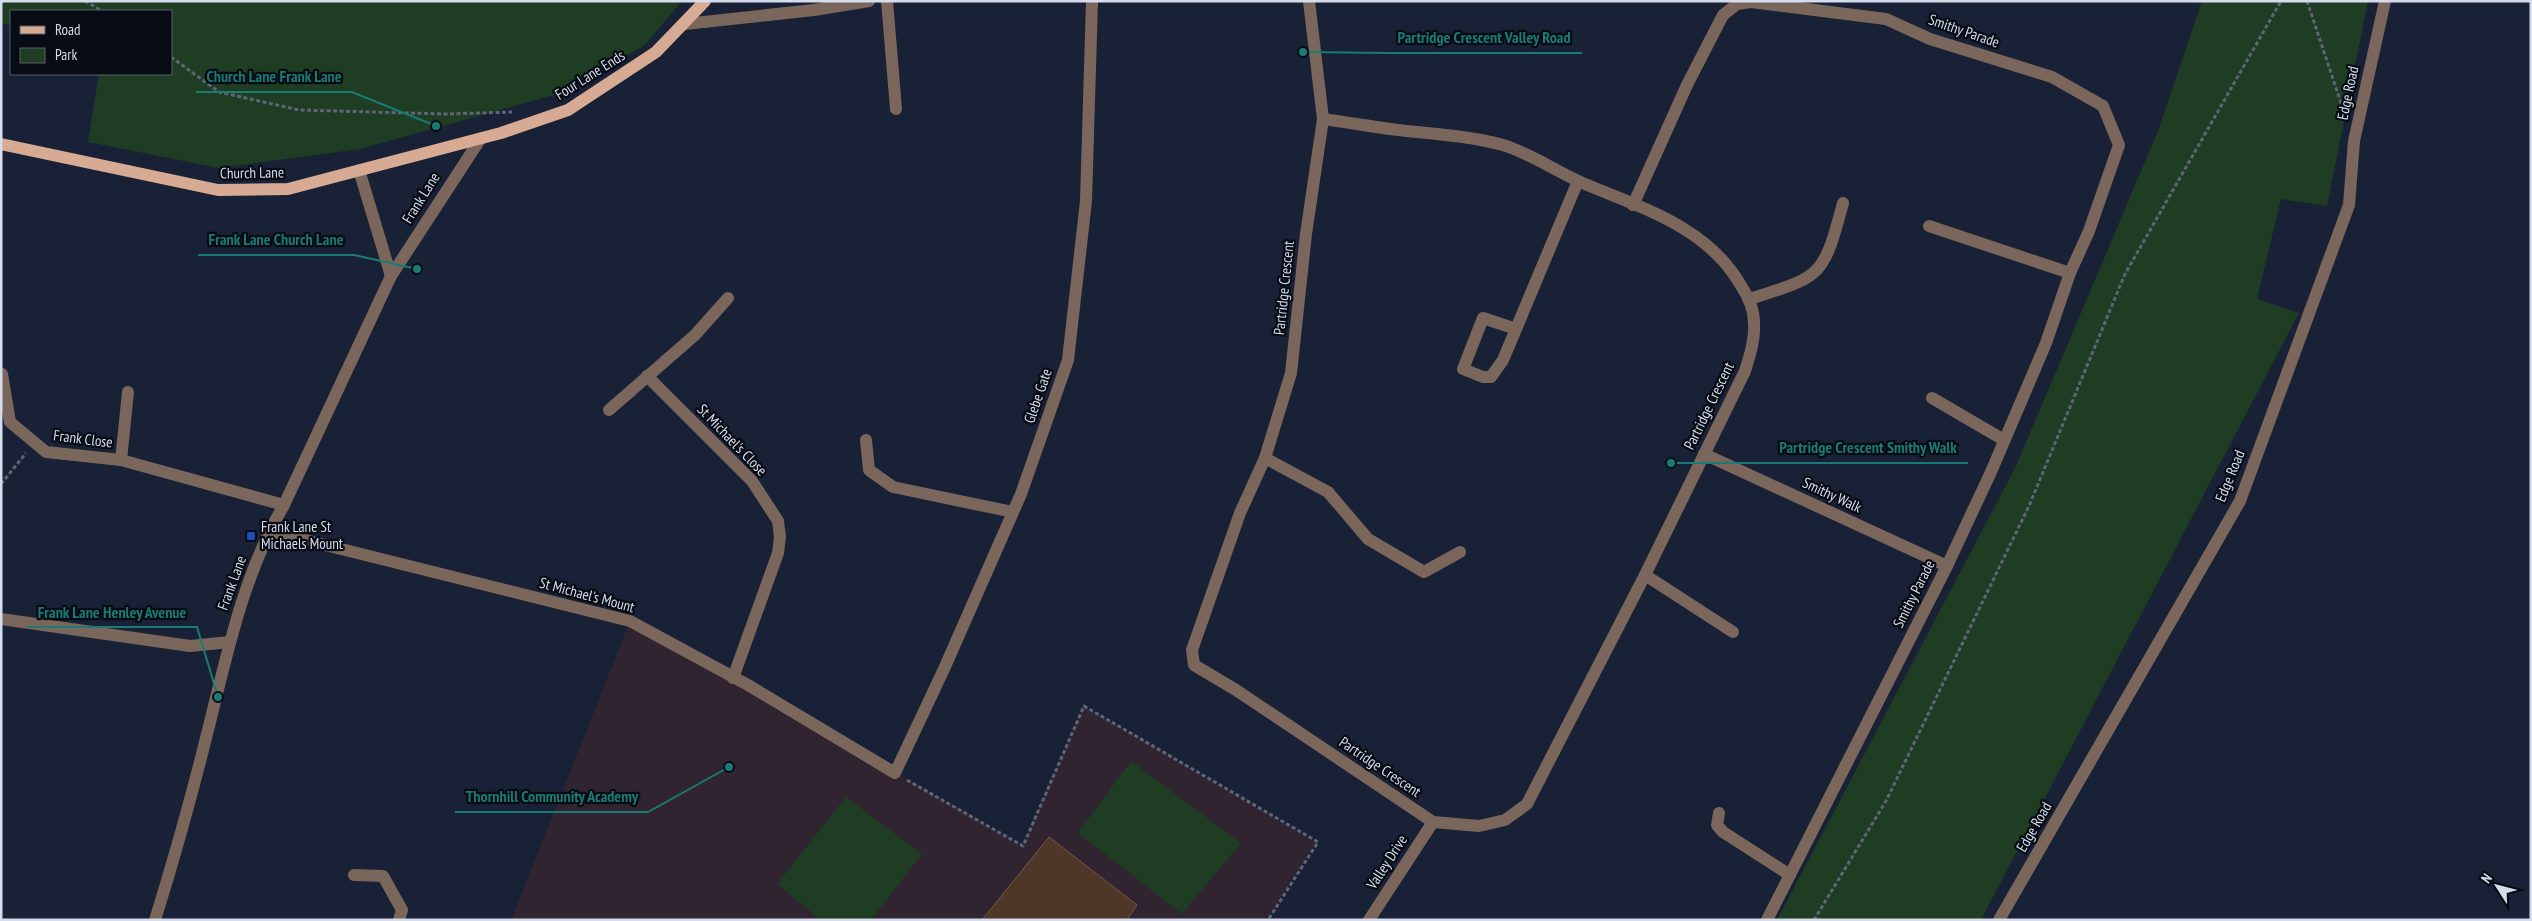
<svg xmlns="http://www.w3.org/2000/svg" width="2532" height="921" viewBox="0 0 2532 921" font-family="'PT Sans Narrow',sans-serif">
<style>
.education{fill:#302431}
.green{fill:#1e3d22}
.building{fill:#4e3727;stroke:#735948}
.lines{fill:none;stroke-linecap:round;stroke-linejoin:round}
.path{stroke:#5d6577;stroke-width:3;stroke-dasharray:4 2.5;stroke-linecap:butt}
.minor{stroke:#7b665b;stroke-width:12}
.major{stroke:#d7ab93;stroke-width:12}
.transit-dot{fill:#1a4fb4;stroke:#070b14;stroke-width:2}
.labels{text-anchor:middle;stroke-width:4.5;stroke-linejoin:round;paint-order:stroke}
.street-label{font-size:15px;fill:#d6dceb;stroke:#070b14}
.poi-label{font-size:15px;fill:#d6dceb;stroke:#070b14;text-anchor:start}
.leader{fill:none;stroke:#197b74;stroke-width:2}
.callout-dot{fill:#197b74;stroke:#070b14;stroke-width:2}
.callout-label{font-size:16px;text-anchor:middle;font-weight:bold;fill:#197b74;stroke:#070b14;stroke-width:4.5;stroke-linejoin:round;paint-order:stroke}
</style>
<rect width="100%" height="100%" fill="#192136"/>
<!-- education -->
<polygon class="education" points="630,621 791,711 1022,846 1084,706 1316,842 1267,920 511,920"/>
<!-- green -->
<g class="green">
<polygon points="1,1 682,1 644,46 554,95 360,149 219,168 88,142 99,74 171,74 171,11 11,11 11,25 1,23"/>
<polygon points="2202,1 2368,1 2327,206 2281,199 2257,299 2299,313 1981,920 1777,920 2016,466 2158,131"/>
<polygon points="1131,761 1241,843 1182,914 1078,833"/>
<polygon points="846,797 922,854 871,920 821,920 777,884"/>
</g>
<!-- building -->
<polygon class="building" points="1049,837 1137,905 1127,920 982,920"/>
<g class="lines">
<!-- path -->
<g class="path">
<polyline points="85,1 102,11"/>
<polyline points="2307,1 2344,112"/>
<polyline points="171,57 219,92 299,110 446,114 512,112"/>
<polyline points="1,484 26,453"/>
<polyline points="907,780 1023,846 1084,706 1318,842 1268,920"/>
<polyline points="1814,920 1886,801 2029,506 2125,274 2281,1"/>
</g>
<!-- minor -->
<g class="minor">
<polyline points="887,1 896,109"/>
<path d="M 1309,1 L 1323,119 L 1306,234 L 1291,373 L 1265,458 L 1240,513 L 1192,650 L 1194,665 L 1236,690 L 1433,822 L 1479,826 L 1505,820 L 1527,804 L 1645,575 L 1745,371 C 1750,355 1755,340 1754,323 C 1754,308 1748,296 1740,284 C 1707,227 1642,208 1585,184 C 1557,172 1532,154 1503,145 C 1466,135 1428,134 1390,129 C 1368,126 1345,122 1323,119"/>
<polyline points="685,24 814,10 869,1"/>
<polyline points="359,170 391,276"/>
<polyline points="1633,205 1687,85 1723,15 1737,4 1751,2 1886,19 1930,39 2052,77 2103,106 2119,145 2089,231 2070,273 2046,343 1991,472 1947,566 1767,920"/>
<polyline points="1929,226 2070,273"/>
<path d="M 1750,299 C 1822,276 1823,278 1843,203"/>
<polyline points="1516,329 1483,318 1463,369 1483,377 1491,377 1503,360 1578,181"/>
<polyline points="2,374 10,422 46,452 121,460 284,505"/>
<polyline points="647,376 752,481 778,521 780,537 778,553 733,678"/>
<polyline points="1932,398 2004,440"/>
<polyline points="609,410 695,335 728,298"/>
<polyline points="866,440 869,470 893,487 1013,512"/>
<polyline points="1704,454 1947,566"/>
<polyline points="1265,458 1328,492 1368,539 1424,572 1460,552"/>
<polyline points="121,460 128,392"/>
<polyline points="269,531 630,621 748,685 895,773 944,669 1021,494 1068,360 1086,201 1092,1"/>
<polyline points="1645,575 1733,632"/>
<polyline points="1,619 190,646 230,642"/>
<polyline points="1719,813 1717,825 1723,832 1790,875"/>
<polyline points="354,875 383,876 402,910 399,920"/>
<path d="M 155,920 C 175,856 193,791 209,726 C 228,650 244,573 284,505 L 391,276 L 481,138"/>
<polyline points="1369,920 1433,822"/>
<polyline points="1999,920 2240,501 2349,205 2354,141 2385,1"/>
</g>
<!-- major -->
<polyline class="major" points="1,144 218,190 288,189 501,133 568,110 656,52 705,1"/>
</g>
<!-- markers -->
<rect class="transit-dot" x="246" y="531" width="10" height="10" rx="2.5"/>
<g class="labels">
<!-- street labels -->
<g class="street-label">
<text transform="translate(1964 31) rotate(19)" y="5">Smithy Parade</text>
<text transform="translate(590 75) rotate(-32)" y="5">Four Lane Ends</text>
<text transform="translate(2348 93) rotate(-78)" y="5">Edge Road</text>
<text transform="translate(252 173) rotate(-1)" y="5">Church Lane</text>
<text transform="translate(421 198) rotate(-58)" y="5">Frank Lane</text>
<text transform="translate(1284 288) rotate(-84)" y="5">Partridge Crescent</text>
<text transform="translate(1038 396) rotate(-71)" y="5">Glebe Gate</text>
<text transform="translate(1709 406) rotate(-64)" y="5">Partridge Crescent</text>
<text transform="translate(83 439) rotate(7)" y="5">Frank Close</text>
<text transform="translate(732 440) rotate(46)" y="5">St Michael's Close</text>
<text transform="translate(2230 476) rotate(-68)" y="5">Edge Road</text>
<text transform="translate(1832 495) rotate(25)" y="5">Smithy Walk</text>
<text transform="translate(232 583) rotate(-70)" y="5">Frank Lane</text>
<text transform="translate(1914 594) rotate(-63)" y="5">Smithy Parade</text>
<text transform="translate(587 595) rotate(15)" y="5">St Michael's Mount</text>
<text transform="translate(1380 767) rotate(34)" y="5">Partridge Crescent</text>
<text transform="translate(2034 827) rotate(-60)" y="5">Edge Road</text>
<text transform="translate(1387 862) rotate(-57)" y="5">Valley Drive</text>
</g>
<!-- poi labels -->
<g class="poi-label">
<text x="261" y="532">Frank Lane St<tspan x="261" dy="17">Michaels Mount</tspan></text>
</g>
</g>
<!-- callouts -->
<path class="leader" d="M1303 52L1387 53H1582M436 126L352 92H196M417 269L354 255H198M1671 463L1769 463H1968M218 697L197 627H27M729 767L648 812H455"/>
<g class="callout-dot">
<circle cx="1303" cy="52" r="5"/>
<circle cx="436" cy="126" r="5"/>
<circle cx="417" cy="269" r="5"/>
<circle cx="1671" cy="463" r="5"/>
<circle cx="218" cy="697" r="5"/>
<circle cx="729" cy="767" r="5"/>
</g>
<g class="callout-label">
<text x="1484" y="43">Partridge Crescent Valley Road</text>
<text x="274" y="82">Church Lane Frank Lane</text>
<text x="276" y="245">Frank Lane Church Lane</text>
<text x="1868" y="453">Partridge Crescent Smithy Walk</text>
<text x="112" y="618">Frank Lane Henley Avenue</text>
<text x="552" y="802">Thornhill Community Academy</text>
</g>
<!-- border -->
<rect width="2532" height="921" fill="none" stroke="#d6dceb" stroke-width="5"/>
<!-- legend -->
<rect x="10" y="10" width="162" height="65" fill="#070b14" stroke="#5a5f6a"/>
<rect x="20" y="26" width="25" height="8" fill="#d7ab93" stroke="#5a5f6a"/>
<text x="55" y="35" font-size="15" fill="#d6dceb">Road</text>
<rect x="20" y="48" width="25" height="15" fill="#1e3d22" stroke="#5a5f6a"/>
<text x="55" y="60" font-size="15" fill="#d6dceb">Park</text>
<!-- north arrow -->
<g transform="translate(2497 886) rotate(306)" stroke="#070b14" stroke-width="4" paint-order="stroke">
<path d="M0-4L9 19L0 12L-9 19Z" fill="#d6dceb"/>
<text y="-8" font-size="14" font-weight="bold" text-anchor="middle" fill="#d6dceb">N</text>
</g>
</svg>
